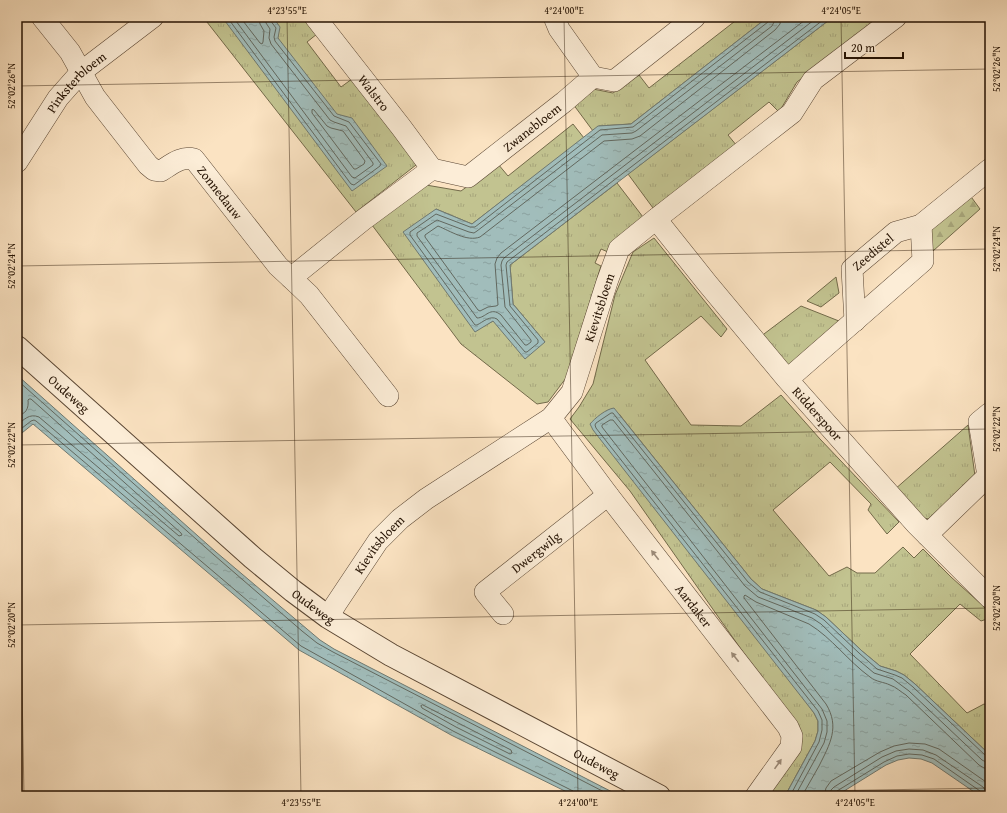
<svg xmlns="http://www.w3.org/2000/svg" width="1007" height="813" viewBox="0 0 1007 813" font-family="'Gentium Book Plus',serif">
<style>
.grass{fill:url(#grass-tufts);stroke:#736a4a}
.forest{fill:url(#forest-firs);stroke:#736a4a}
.water{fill:url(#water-ripples);stroke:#6f7971}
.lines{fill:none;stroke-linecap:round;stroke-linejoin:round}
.shore{stroke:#62685f;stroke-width:1}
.minor-casing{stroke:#5a4633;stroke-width:22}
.tertiary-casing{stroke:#5a4633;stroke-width:24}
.minor{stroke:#fcedd7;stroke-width:21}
.tertiary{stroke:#fcedd7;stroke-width:22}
.oneway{fill:#9b8a78}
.ticks{fill:none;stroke:#241203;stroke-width:1;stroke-opacity:0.45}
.labels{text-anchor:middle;stroke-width:3;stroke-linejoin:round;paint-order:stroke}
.street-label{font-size:13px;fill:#241203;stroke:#fcedd7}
.neatline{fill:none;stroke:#241203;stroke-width:1.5}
.ticks-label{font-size:10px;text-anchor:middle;fill:#241203}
</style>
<defs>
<pattern id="grass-tufts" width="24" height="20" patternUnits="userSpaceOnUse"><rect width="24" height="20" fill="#c2c390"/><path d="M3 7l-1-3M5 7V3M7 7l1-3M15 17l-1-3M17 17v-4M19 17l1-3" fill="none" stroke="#a7a67b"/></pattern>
<pattern id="forest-firs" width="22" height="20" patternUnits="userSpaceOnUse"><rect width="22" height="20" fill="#c2c390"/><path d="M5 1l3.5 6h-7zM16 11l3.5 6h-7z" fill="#a7a67b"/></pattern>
<pattern id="water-ripples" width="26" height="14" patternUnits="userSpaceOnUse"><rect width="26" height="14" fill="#a1bdbb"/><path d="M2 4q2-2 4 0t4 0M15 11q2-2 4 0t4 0" fill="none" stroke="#8aa19f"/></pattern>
</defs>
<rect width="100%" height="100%" fill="#fbe3c2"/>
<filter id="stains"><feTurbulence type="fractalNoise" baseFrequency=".005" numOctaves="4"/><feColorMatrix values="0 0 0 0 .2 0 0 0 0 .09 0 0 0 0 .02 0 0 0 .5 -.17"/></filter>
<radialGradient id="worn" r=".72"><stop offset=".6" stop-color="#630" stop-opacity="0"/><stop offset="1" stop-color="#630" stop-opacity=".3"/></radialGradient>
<!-- grass -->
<g class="grass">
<polygon points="203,17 296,17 309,23 317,34 307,42 341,87 352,79 414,159 416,165 356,212"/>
<polygon points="738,17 768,17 631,124 599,126 593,131 573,104 593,89 613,93 639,75 649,88 739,18"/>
<polygon points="833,17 881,17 797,82 779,112 769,102 728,135 737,146 653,208 628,174"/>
<polygon points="573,124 584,138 472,224 436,209 475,331 493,321 545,342 513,304 510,265 617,183 643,217 608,252 601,249 595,263 601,266 566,378 548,402 537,404 461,344 372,225 426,185 461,191 498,164 508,176"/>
<polygon points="654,238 727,329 721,337 701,316 645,360 691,425 741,426 781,395 820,439 899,522 887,534 868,510 871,504 830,462 773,510 829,576 847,567 857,573 875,573 903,547 914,558 923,549 951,577 990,612 990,618 981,621 960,604 910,654 967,713 984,704 990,706 990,755 915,684 904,675 896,671 880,666 862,651 826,617 816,610 762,589 751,579 619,414 805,700 814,713 818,721 818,731 815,741 785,796 767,796 791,756 785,712 630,491 570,419 579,407 593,384 615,295 633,252"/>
<polygon points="836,277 839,293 821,307 807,301"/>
<polygon points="801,306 844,323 789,366 760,337"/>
<polygon points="968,425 975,476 929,519 919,517 894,490"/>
</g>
<!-- forest -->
<polygon class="forest" points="969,194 980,209 933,251 929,231"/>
<!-- water -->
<g class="water">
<polygon points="222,17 273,17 280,27 278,38 337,114 352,118 387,166 352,191"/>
<polygon points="768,17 833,17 510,265 513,304 545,342 525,359 493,321 475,332 403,232 436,209 472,224 598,126 631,124"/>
<polygon points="17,375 216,552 320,640 334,649 620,796 575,796 451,735 299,650 33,424 17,437 17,408 20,405 17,403"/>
<path d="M 614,408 L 751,579 L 762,589 L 816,610 L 826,617 L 862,651 L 880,666 L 896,671 L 904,675 L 915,684 L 990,755 L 990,796 L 980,796 L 932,763 L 921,759 L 909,758 L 898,760 L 886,765 L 836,796 L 785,796 L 815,741 L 818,731 L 818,721 L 814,713 L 593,430 L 590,424 C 595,418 606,409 614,408 Z"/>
</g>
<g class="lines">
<!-- shore -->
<g class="shore">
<polyline points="227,17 351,184 354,185 380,166 381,164 349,122 334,116 275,41 274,37 276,28 270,20 270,17"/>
<polyline points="233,17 352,177 355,178 373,165 373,163 346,126 334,122 330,120 271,44 269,38 270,29 266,23 265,17"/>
<polyline points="240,17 260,43 262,44 263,42 264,31 260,24 259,17"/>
<path d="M 770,17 L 770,20 L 768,22 L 633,127 L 600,130 L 475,227 L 470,227 L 436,214 L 410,232 L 410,235 L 475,325 L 477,325 C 483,322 490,315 497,319 L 525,352 L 527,352 L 538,343 L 538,340 L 510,306 L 506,265 L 507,262 L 827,17"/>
<path d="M 775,17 L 774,22 L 772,26 L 636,131 L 632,133 L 602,135 L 477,231 L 474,233 L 469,232 L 437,220 L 417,233 L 417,236 L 477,318 C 486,318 490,306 501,315 L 525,345 L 527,345 L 531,342 L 531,340 L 505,307 L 501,265 L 502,261 L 504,258 L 818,17"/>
<path d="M 781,17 L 780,24 L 775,30 L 640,136 L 632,139 L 604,141 L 480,237 C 467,242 450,231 438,226 L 425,235 L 425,237 L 478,310 L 480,311 L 488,307 L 496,306 L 498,305 L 495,264 L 497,258 L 501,253 L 809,17"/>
<polygon points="314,110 327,126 331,128 343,131 365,161 364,164 356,169 354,169 312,113 312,110"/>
<polyline points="17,380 214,555 302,631 317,643 333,652 612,796"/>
<path d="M 17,415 C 26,415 29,408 28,400 L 29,399 L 31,399 L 181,533 L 182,535 L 179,536 L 39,417 C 29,413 24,420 17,425"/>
<polyline points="17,432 31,421 34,420 36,421 301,646 453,731 573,791 575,793 576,796"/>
<polygon points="423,705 511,750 512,753 510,754 456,727 422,708 421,706"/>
<polyline points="790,796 819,742 822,730 822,720 818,711 596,428 595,425 596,423 611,413 613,413 616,417 748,582 760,592 815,614 824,620 859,653 877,669 895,675 902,678 913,687 986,756 990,758"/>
<polyline points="795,796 824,743 827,732 827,721 822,709 602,427 602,425 610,420 613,420 745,586 758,597 812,618 821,624 855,657 874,673 893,679 909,691 982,760 986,762 990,763"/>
<path d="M 802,796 C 808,786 813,776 819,766 C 830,744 840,727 826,704 L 744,598 L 744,596 L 745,595 L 756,602 L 809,624 C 832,638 848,661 870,677 C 876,682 884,682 890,685 C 896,687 901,692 906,695 L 979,765 L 984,768 L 990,769"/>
<polyline points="824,796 826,788 831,781 880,752 894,746 909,743 925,744 939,749 986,782 990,786"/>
<polyline points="830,796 831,790 834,787 882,757 896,751 909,749 923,750 936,755 983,787 986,791 987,796"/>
<polyline points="835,796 835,793 837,791 884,762 897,756 909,754 922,755 934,759 980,791 982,793 982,796"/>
</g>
<defs>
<g id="minor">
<path id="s1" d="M 42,17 L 70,52 L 95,97 L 148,165 L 154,170 L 161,171 C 172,164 181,156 194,159 L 278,266 L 291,278 L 309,295 L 388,396"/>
<path id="s2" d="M 315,17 L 401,127 L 432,169"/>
<polyline points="554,17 559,29 593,77"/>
<path id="s3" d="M 17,162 L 58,98 L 81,72 L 153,17"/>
<path id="s4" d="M 656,219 L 707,283 L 786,378 L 916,524 L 990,598"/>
<path id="s5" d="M 291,278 L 363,220 L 432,169 L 468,177 L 564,102 L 593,77 L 614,81 L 695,17"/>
<path id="s6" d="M 855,321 L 852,269 L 896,232 L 921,225 L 990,169"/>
<polyline points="788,379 923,261 921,225"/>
<path id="s7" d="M 551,418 L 608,495 L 788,727 L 792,736 L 791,747 L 756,796"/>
<polyline points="988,476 979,422 990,413"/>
<polyline points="927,535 990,474"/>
<path id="s8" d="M 503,614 L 485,592 L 608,495"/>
<path id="s9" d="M 328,617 L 336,604 L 378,541 L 400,519 L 426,499 L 551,418 L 572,392 L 607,282 L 619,249 L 656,219 L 792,113 L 813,80 L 896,17"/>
</g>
<g id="tertiary">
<path id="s10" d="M 17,347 L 253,558 L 293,591 L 328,617 L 391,655 L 659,796"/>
</g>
</defs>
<!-- minor casing -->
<use href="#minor" class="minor-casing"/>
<!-- tertiary casing -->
<use href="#tertiary" class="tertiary-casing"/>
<!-- minor -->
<use href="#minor" class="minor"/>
<!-- tertiary -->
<use href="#tertiary" class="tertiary"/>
</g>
<!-- one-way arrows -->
<defs><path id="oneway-solid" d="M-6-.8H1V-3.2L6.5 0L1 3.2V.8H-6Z"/></defs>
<g class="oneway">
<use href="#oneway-solid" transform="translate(655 555) rotate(-128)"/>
<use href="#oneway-solid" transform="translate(735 657) rotate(-128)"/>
<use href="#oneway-solid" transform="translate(778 764) rotate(-55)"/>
</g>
<!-- ticks -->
<path class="ticks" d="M 287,17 L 301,796M 564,17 L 578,796M 841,17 L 855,796M 17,86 L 990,69M 17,266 L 990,249M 17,414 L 24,796M 17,445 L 990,429M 17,625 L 990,608M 529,796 L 990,788"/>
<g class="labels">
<!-- street labels -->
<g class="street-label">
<text dy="5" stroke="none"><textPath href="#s3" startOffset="100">Pinksterbloem</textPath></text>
<text dy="5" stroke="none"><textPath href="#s2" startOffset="96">Walstro</textPath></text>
<text dy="5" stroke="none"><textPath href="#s5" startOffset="296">Zwanebloem</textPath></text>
<text dy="5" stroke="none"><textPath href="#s1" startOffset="276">Zonnedauw</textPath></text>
<text dy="5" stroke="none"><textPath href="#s6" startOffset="79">Zeedistel</textPath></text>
<text dy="5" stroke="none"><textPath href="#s9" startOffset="426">Kievitsbloem</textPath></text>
<text dy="5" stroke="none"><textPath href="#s10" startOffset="70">Oudeweg</textPath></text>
<text dy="5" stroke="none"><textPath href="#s4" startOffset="253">Ridderspoor</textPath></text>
<text dy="5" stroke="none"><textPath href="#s9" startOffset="89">Kievitsbloem</textPath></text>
<text dy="5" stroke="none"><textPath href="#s8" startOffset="93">Dwergwilg</textPath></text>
<text dy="5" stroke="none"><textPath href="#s7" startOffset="236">Aardaker</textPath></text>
<text dy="5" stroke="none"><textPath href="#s10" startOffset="394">Oudeweg</textPath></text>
<text dy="5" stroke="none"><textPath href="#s10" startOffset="718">Oudeweg</textPath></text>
</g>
</g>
<!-- margin -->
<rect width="1007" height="813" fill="none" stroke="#fbe3c2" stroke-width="44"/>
<!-- scale -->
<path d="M845 52v6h58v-6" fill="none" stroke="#241203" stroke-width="2"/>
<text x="851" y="52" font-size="12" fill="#241203" stroke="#fcedd7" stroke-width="3" paint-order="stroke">20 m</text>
<rect x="22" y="22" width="963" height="769" class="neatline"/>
<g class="ticks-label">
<text x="287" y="14">4°23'55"E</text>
<text x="564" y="14">4°24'00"E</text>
<text x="841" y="14">4°24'05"E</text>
<text transform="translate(996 69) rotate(-90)" y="4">52°02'26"N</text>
<text transform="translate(11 86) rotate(-90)" y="4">52°02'26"N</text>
<text transform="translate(996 249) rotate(-90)" y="4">52°02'24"N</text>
<text transform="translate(11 266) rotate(-90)" y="4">52°02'24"N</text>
<text transform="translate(996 429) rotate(-90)" y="4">52°02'22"N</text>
<text transform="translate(11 445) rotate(-90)" y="4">52°02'22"N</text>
<text transform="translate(996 608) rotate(-90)" y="4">52°02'20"N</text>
<text transform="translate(11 625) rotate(-90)" y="4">52°02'20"N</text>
<text x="301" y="806">4°23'55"E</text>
<text x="578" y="806">4°24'00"E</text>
<text x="855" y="806">4°24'05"E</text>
</g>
<rect width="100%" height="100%" filter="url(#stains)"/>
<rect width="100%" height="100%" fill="url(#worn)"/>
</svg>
